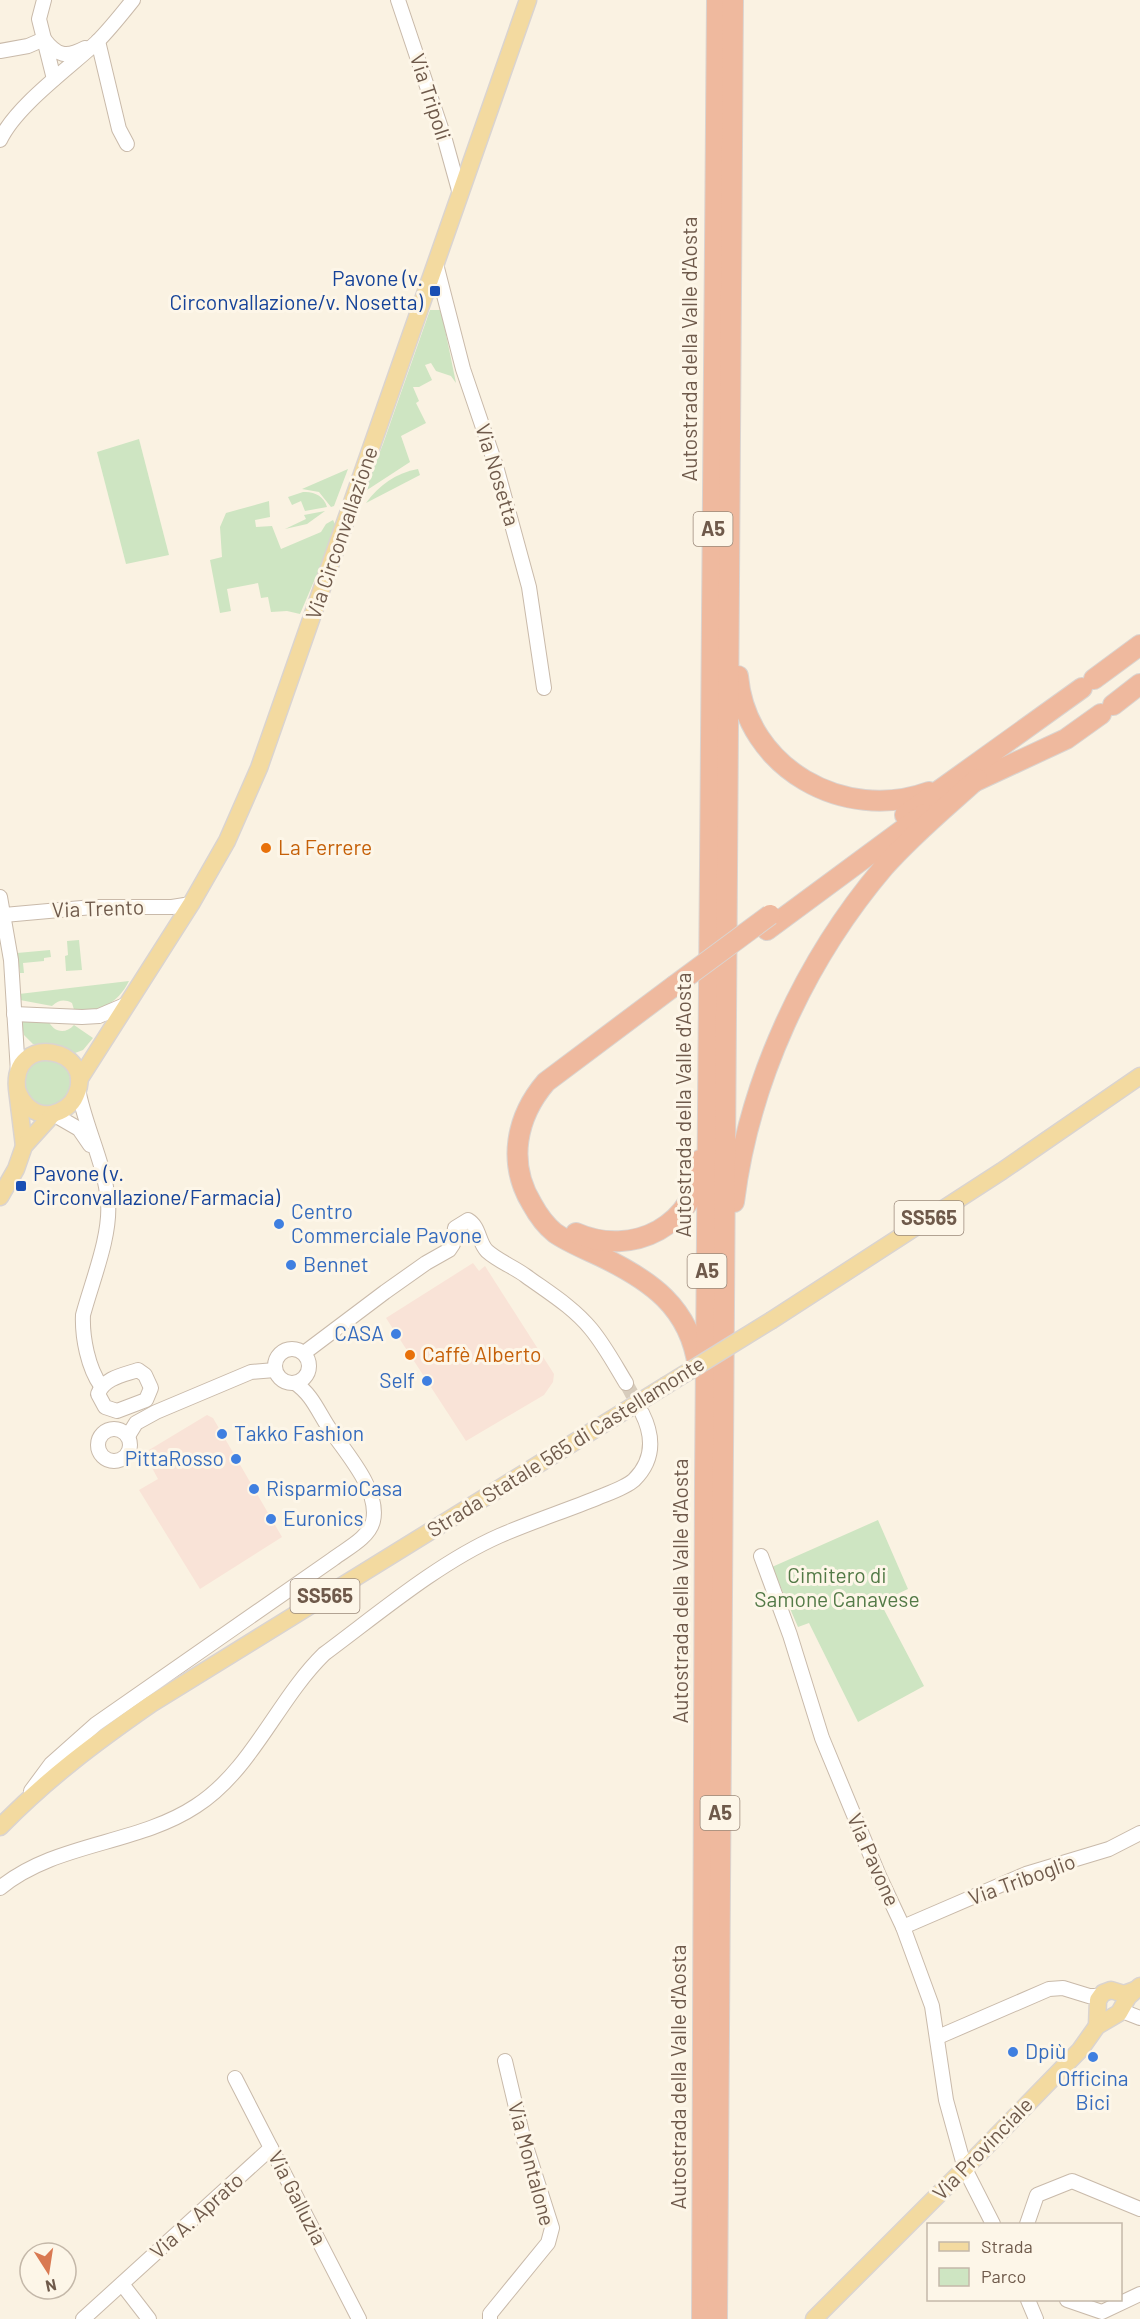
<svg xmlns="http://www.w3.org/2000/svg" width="1140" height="2319" viewBox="0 0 1140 2319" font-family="Barlow,sans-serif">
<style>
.commercial{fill:#f9e3d7}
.green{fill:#cee5c2}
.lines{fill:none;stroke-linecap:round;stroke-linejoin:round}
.minor-tunnel{stroke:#d7ccbc;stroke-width:14;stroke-dasharray:14 7;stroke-linecap:butt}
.minor-casing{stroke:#c9baaa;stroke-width:16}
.major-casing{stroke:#dad4d0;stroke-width:19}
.highway-casing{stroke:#dad4d0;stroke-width:22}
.minor{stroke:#fff;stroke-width:14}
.major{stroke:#f3daa0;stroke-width:16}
.highway{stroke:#efb99e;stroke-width:20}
.major-bridge-casing{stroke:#dad4d0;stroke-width:19;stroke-linecap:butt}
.highway-bridge-casing{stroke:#dad4d0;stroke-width:22;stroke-linecap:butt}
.major-bridge{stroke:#f3daa0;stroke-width:16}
.highway-bridge{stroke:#efb99e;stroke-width:20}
.transit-dot{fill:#1a4fb4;stroke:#fdf6e8;stroke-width:2}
.food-dot{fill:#e8710a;stroke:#fdf6e8;stroke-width:2}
.shop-dot{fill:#3f7fe0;stroke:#fdf6e8;stroke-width:2}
.labels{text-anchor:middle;stroke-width:6;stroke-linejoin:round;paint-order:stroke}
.shield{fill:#fdf6e8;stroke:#9a897a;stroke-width:1.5}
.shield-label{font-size:20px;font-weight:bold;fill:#6f5a4b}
.street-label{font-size:21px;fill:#6f5a4b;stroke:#fdf6e8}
.transit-label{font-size:21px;fill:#164399;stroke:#fdf6e8;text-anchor:end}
.food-label{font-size:21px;fill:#c56008;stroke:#fdf6e8;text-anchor:start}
.shop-label{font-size:21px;fill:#366cbe;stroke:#fdf6e8;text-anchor:start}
.park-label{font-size:21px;fill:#537a47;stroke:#fdf6e8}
</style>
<rect width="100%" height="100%" fill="#faf2e2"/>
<!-- commercial -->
<g class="commercial">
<polygon points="473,1263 479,1271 485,1266 554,1374 553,1382 544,1395 466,1441 386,1318"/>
<polygon points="207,1415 213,1418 282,1537 200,1589 139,1490 158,1479 144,1453"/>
</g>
<!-- green -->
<g class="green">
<polygon points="430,310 441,310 456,383 451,376 436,371 431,363 425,365 432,380 419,387 413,387 419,401 416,403 426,423 401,436 410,462 364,492 383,444"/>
<polygon points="139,439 169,555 126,564 97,452"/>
<polygon points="348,469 334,506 331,507 319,492 302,489"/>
<path d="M 418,469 L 420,475 L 366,503 C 379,485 396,473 418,469 Z"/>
<path d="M 303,492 C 314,491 324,496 327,507 L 305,511 L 301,501 L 292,505 L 288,497 Z"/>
<polygon points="269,501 270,517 255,520 256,527 272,526 281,549 321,532 326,524 333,520 336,526 338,525 300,614 287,611 271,612 268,597 261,598 258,583 227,589 231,611 220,613 210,560 222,557 220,527 226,513"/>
<polygon points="325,511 307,524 285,529 306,519 304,515"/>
<polygon points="79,940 82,970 66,971 65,956 68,955 67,941"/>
<polygon points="50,950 51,957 44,958 44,961 23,963 24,973 20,973 17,953"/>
<path d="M 129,981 C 117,1005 100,1010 75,1013 L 72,1003 C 64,999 59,1000 52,1006 L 20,1000 L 19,994 Z"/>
<path d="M 20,1019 L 48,1020 C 53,1032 65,1035 74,1025 L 93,1038 L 83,1050 L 75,1053 L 55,1045 L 33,1044 L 24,1035 Z"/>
<path d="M 49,1056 L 72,1072 L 70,1096 C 47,1111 46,1111 24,1094 L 26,1067 Z"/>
<polygon points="878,1520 908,1589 880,1602 924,1686 858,1722 809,1623 798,1627 772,1567"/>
</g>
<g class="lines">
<!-- minor-tunnel -->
<polyline class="minor-tunnel" points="626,1383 641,1411"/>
<defs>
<g id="minor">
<polyline points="398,0 445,140 460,194"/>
<polyline points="98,41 119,129 127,144"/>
<polyline points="0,51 28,46 44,39 39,19 44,0"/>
<path d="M 54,79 L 44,39 C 57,56 66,58 85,48"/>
<path d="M 0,140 C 16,106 69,68 97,42 C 110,29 121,15 133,0"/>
<polyline points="436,264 463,369 496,466 529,587 544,688"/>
<polyline points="0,897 11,960 18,1072"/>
<polyline points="4,915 93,907 172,907 191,904"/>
<polyline points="14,1014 82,1017 99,1016 127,1004"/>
<path d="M 78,1089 C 85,1127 105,1163 108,1202 C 111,1236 92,1281 83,1315 C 82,1337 88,1368 101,1386"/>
<polyline points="53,1114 79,1129 90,1145"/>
<circle cx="292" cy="1366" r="17"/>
<path d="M 304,1353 L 385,1292 L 426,1263 L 449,1250 L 453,1244 L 455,1228 L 468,1220 C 480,1227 478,1242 487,1251 C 498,1261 514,1267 526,1276 C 548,1292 573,1307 591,1329 C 605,1346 615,1365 626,1383"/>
<path d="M 138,1370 L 145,1375 L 151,1388 L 146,1400 L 117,1411 L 105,1407 L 98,1394 C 104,1378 123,1375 138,1370 Z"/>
<circle cx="114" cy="1445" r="16"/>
<polyline points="128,1436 136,1423 156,1412 251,1372 275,1370"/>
<polyline points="761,1556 790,1635 822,1738 880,1878 903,1927 932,2006 946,2100 965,2169 993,2224"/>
<path d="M 31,1791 L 51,1764 L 96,1724 L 333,1559 C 346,1549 369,1538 373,1521 C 380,1491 347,1454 331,1431 C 319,1414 313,1395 295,1383"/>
<path d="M 0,1888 C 56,1842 137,1845 196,1806 C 252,1770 277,1700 324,1654 C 378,1614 438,1563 499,1536 C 531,1522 565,1511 597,1498 C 609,1493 625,1488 634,1480 C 654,1460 654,1437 642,1413"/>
<polyline points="903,1927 1026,1874 1109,1849 1140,1833"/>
<polyline points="1122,2011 1140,2018"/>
<polyline points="938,2037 1049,1989 1063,1988 1089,1996 1100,1996"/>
<polyline points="235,2078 359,2319"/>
<polyline points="1027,2224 1037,2195 1072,2181 1140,2209"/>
<polyline points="122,2284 149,2319"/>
<polyline points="1028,2300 1036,2319"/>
<polyline points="1067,2300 1102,2312 1140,2294"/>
<polyline points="83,2319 271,2148"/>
<polyline points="490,2319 490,2314 548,2243 552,2228 523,2137 505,2061"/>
</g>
<g id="major">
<polyline points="79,1080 191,904 227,841 259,768 528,0"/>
<path d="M 17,1089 C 22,1104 34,1116 51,1114 C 62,1112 72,1105 76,1095 C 97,1048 11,1031 17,1089 L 24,1146"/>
<polyline points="0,1197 16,1169 24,1146 53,1114"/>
<polyline points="772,1320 1002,1171 1140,1076"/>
<path d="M 0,1827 C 48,1778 95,1743 151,1704 L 665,1386"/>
<polyline points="1097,2026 1098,2000 1103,1993 1111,1990 1124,1994 1135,1990"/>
<polyline points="814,2319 975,2158 1080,2050 1097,2026 1119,2013 1128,1997 1140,1986"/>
</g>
<g id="highway">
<path d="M 738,676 C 746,768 844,823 929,792"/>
<polyline points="1094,679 1140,645"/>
<polyline points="1113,705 1140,684"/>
<polyline points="965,786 1066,739 1101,714"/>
<polyline points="905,815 1082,688"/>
<polyline points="767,930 924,814"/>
<path d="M 674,986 L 546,1082 C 516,1117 507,1163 532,1204 C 538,1215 545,1225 555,1233 C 568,1242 585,1249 600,1256 C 650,1280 690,1307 698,1367"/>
<path d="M 734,1202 C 749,1081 805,960 884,867 C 912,835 945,808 977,779"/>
<path d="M 576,1233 C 632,1258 699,1225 700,1160"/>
<polyline points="702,2319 705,1483 717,0"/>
<polyline points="717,2319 733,0"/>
</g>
</defs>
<!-- minor casing -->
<use href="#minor" class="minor-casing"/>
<!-- major casing -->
<use href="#major" class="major-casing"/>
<!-- highway casing -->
<use href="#highway" class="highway-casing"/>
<!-- minor -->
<use href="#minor" class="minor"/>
<!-- major -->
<use href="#major" class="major"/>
<!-- highway -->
<use href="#highway" class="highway"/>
<defs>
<polyline id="major-bridge" points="665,1386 772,1320"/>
<polyline id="highway-bridge" points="674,986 770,915"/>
</defs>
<!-- major-bridge casing -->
<use href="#major-bridge" class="major-bridge-casing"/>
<!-- highway-bridge casing -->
<use href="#highway-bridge" class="highway-bridge-casing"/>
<!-- major-bridge -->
<use href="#major-bridge" class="major-bridge"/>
<!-- highway-bridge -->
<use href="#highway-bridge" class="highway-bridge"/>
</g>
<!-- markers -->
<g class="transit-dot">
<rect x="429" y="285" width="12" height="12" rx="3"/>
<rect x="15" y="1180" width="12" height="12" rx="3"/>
</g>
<g class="food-dot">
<circle cx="266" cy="848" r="6"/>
<circle cx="410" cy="1355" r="6"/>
</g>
<g class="shop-dot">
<circle cx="279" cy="1224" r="6"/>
<circle cx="291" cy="1265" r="6"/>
<circle cx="396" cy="1334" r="6"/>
<circle cx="427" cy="1381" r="6"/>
<circle cx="222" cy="1434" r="6"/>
<circle cx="236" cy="1459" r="6"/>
<circle cx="254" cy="1489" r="6"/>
<circle cx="271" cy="1519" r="6"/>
<circle cx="1013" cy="2052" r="6"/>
<circle cx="1093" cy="2057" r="6"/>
</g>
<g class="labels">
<!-- shield labels -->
<g class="shield">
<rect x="693.5" y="512" width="39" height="34" rx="4.5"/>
<rect x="894.5" y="1201" width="69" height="34" rx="4.5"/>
<rect x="687.5" y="1254" width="39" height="34" rx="4.5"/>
<rect x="290.5" y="1579" width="69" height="34" rx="4.5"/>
<rect x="700.5" y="1796" width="39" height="34" rx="4.5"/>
</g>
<g class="shield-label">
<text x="713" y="536">A5</text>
<text x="929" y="1225">SS565</text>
<text x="707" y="1278">A5</text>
<text x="325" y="1603">SS565</text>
<text x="720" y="1820">A5</text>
</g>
<!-- street labels -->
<g class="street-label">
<text transform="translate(430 97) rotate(72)" y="7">Via Tripoli</text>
<text transform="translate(690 349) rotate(-90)" y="7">Autostrada della Valle d'Aosta</text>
<text transform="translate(497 475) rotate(73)" y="7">Via Nosetta</text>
<text transform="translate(342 533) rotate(-71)" y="7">Via Circonvallazione</text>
<text transform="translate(98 909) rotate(-2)" y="7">Via Trento</text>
<text transform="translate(684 1105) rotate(-90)" y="7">Autostrada della Valle d'Aosta</text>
<text transform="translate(566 1447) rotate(-32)" y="7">Strada Statale 565 di Castellamonte</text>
<text transform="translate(681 1591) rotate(-90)" y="7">Autostrada della Valle d'Aosta</text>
<text transform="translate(873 1860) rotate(66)" y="7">Via Pavone</text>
<text transform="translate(1022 1880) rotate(-20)" y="7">Via Triboglio</text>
<text transform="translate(679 2077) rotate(-90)" y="7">Autostrada della Valle d'Aosta</text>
<text transform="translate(983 2149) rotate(-46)" y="7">Via Provinciale</text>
<text transform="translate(531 2164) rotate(75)" y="7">Via Montalone</text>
<text transform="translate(297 2198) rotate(63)" y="7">Via Galluzia</text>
<text transform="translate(197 2216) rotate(-42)" y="7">Via A. Aprato</text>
</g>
<!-- transit labels -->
<g class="transit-label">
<text x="423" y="286">Pavone (v.<tspan x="423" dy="24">Circonvallazione/v. Nosetta)</tspan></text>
<text x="33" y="1181" text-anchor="start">Pavone (v.<tspan x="33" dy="24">Circonvallazione/Farmacia)</tspan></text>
</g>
<!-- food labels -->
<g class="food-label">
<text x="278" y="855">La Ferrere</text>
<text x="422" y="1362">Caffè Alberto</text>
</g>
<!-- shop labels -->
<g class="shop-label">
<text x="291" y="1219">Centro<tspan x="291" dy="24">Commerciale Pavone</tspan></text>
<text x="303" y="1272">Bennet</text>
<text x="384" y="1341" text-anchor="end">CASA</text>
<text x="415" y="1388" text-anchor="end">Self</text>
<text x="234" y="1441">Takko Fashion</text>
<text x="224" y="1466" text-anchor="end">PittaRosso</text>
<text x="266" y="1496">RisparmioCasa</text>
<text x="283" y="1526">Euronics</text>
<text x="1025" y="2059">Dpiù</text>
<text x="1093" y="2086" text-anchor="middle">Officina<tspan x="1093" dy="24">Bici</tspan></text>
</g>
<!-- park labels -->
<g class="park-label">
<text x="837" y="1583">Cimitero di<tspan x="837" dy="24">Samone Canavese</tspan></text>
</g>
</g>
<!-- legend -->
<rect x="927" y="2223" width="195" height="78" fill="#fdf6e8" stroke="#c4b8a9" stroke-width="1.5"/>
<rect x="939" y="2242" width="30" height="9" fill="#f3daa0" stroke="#c4b8a9" stroke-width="1.5"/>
<text x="981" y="2253" font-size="18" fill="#6f5a4b">Strada</text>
<rect x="939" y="2268" width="30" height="18" fill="#cee5c2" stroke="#c4b8a9" stroke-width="1.5"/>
<text x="981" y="2283" font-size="18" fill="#6f5a4b">Parco</text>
<!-- north arrow -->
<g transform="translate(48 2271) rotate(168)"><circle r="28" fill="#fdf6e8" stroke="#c4b8a9" stroke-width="1.5"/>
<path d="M0-4.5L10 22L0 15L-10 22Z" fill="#d97952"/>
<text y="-9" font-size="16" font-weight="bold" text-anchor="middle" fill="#6f5a4b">N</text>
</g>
</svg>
